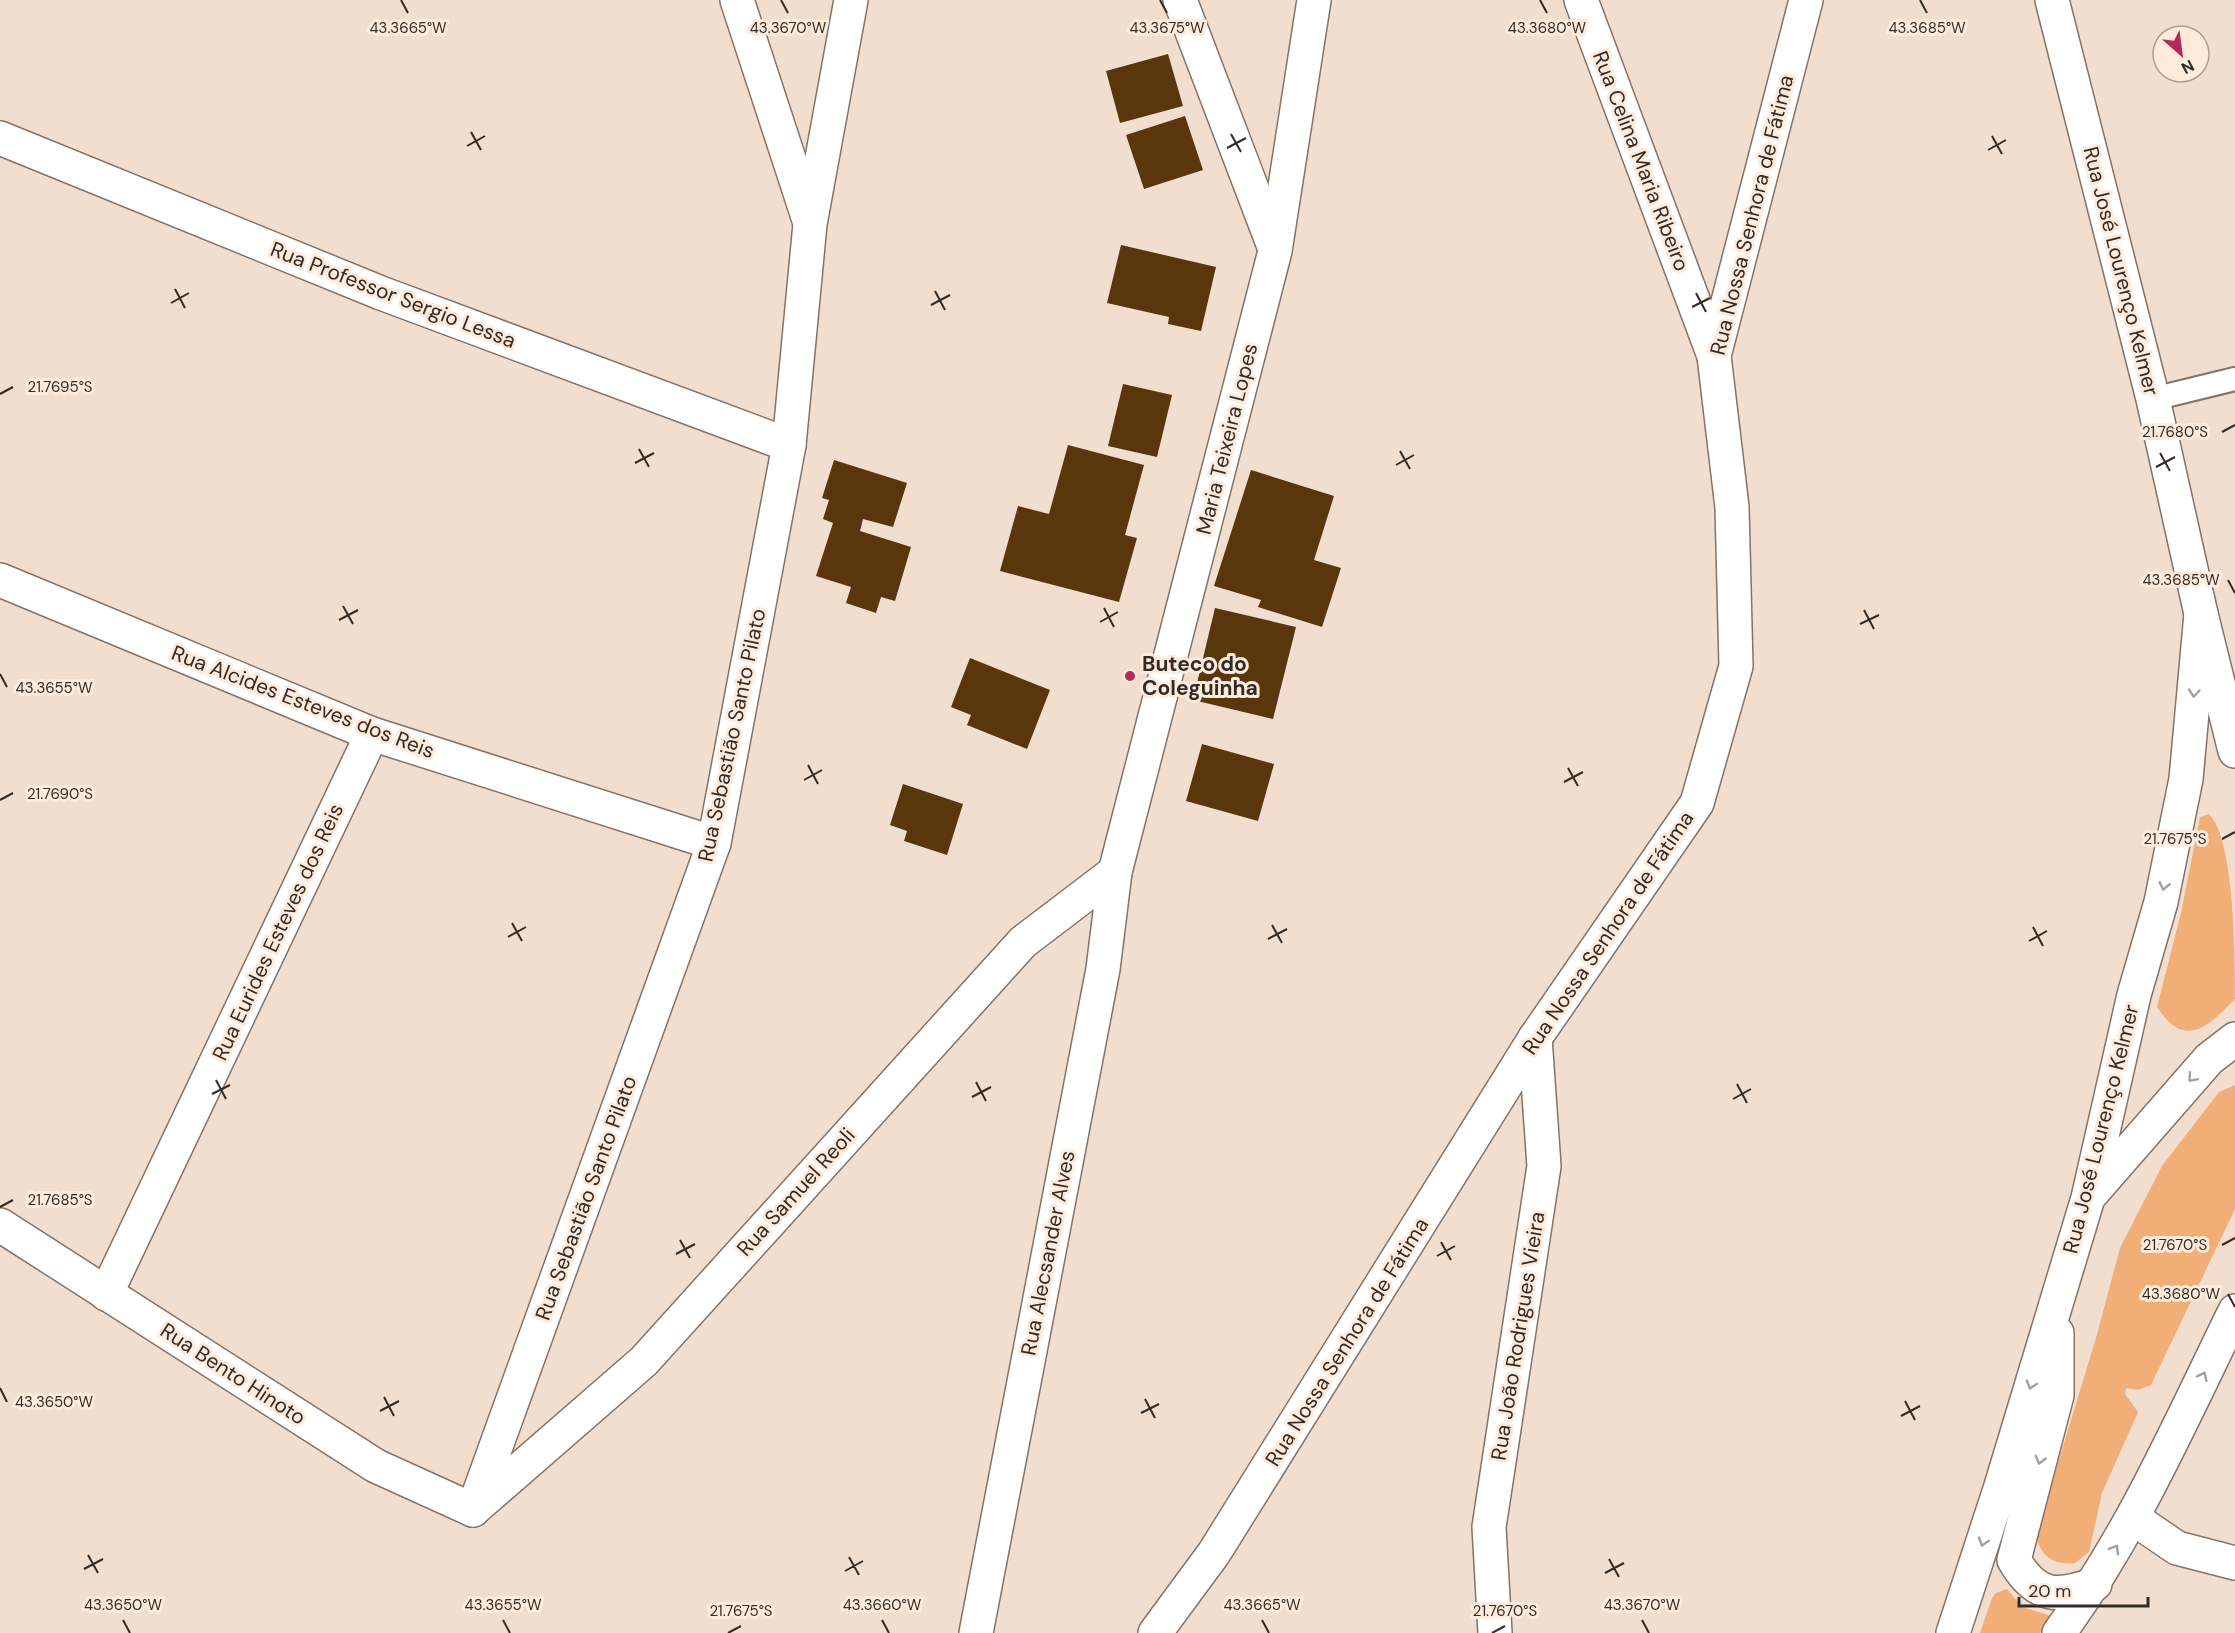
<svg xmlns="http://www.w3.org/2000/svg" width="2235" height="1633" viewBox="0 0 2235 1633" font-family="'DM Sans',sans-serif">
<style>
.green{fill:#f1ae76}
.building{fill:#5a360d}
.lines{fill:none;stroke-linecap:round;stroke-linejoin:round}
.lane-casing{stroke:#847366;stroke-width:26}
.street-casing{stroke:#847366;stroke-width:36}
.secondary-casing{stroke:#847366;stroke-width:36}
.lane{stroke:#fff;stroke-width:22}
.street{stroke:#fff;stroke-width:33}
.secondary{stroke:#fff;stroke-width:33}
.oneway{stroke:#a3a09d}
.ticks{fill:none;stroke:#332c26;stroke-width:2}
.poi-dot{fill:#b5285c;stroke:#ffebdc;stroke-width:2}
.labels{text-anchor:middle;stroke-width:6;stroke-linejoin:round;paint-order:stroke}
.street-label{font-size:21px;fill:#332c26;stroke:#ffebdc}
.poi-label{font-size:21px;font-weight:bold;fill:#332c26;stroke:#ffebdc;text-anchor:start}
.ticks-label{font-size:15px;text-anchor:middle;fill:#332c26;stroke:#ffebdc;stroke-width:6;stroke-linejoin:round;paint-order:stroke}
</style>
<rect width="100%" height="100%" fill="#f1decf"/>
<!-- green -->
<g class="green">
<path d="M 2209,814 C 2235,841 2235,958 2235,999 C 2207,1027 2185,1050 2157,1007 L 2181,913 L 2200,817 Z"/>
<path d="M 2235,1085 L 2235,1209 L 2151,1385 L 2138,1390 L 2126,1388 L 2125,1394 L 2138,1412 L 2102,1493 L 2089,1552 L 2075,1563 C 2053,1565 2041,1557 2036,1535 L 2096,1338 L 2120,1248 L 2162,1166 L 2219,1092 Z"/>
<polygon points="2007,1589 2022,1607 2052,1616 2040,1633 1980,1633 1992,1598 1996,1593"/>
</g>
<!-- building -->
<g class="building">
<polygon points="1168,54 1183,106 1120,123 1106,71"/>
<polygon points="1185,116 1203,170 1144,189 1126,135"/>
<polygon points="1121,245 1216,267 1201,331 1168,324 1169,317 1107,303"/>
<polygon points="1123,384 1172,395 1157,457 1108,446"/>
<polygon points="1068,445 1144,465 1125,535 1137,538 1119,602 1000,571 1018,506 1049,514"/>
<polygon points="834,460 907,483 893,527 863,519 860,531 911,547 895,601 881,597 876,613 846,603 851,587 816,576 833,523 823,519 829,500 822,498"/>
<polygon points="1251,470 1334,496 1314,560 1341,568 1322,627 1258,607 1261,600 1214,586"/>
<polygon points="1215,608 1296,627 1273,719 1193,700"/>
<polygon points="970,658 1050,690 1027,749 967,725 971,715 951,707"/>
<polygon points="1202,744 1274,764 1258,821 1186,801"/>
<polygon points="903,784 963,804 947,855 904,841 907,831 890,825"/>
</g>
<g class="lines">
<defs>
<polyline id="lane" points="2153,399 2235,379"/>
<g id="street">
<polyline points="737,0 809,220"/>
<polyline points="1180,0 1275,249"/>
<polyline points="1581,0 1714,356"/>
<polyline points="0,138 381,293 789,445"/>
<polyline points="0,580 372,734 714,843"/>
<polyline points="0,1225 376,1466 473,1510"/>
<polyline points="106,1294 372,734"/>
<polyline points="475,1508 644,1361 1023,942 1115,872"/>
<polyline points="473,1510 714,843 789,445 810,224 851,0"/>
<polyline points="2133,1518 2177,1548 2235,1563"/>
<polyline points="976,1633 1103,969 1115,872 1275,251 1314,0"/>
<polyline points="1155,1633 1214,1553 1535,1038 1697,803 1736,666 1732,507 1714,356 1806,0"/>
<polyline points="1495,1633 1489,1527 1544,1166 1535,1038"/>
</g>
<g id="secondary">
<polyline points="2052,0 2153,399 2201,614 2235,751"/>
<polyline points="2092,1193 2209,1059 2235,1039"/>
<path d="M 2057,1333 L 2057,1395 L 2014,1560 C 2036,1598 2057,1598 2095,1584"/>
<polyline points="1953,1633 2001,1486 2088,1198 2134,995 2161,902 2186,779 2201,614"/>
<path d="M 2059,1633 C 2132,1534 2181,1421 2235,1311"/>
</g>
</defs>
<!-- lane casing -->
<use href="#lane" class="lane-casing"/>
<!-- street casing -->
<use href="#street" class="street-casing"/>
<!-- secondary casing -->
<use href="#secondary" class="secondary-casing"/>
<!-- lane -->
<use href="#lane" class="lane"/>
<!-- street -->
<use href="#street" class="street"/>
<!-- secondary -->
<use href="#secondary" class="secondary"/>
</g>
<!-- one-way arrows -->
<defs><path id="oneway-chevron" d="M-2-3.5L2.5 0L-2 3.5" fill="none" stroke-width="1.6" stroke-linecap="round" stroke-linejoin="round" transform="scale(1.5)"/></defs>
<g class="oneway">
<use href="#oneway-chevron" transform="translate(2194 693) rotate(95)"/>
<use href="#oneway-chevron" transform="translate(2164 886) rotate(102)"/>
<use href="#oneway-chevron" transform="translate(2192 1078) rotate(131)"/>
<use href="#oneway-chevron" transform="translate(2203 1376) rotate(-64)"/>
<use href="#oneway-chevron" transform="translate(2031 1385) rotate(107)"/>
<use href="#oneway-chevron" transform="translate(2040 1460) rotate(105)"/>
<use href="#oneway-chevron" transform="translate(1983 1542) rotate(108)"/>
<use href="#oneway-chevron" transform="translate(2115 1549) rotate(-60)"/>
</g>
<!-- ticks -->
<path class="ticks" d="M 401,0 L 408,13M 781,0 L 788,13M 1160,0 L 1167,13M 1540,0 L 1547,13M 1920,0 L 1927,13M 471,132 L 481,150M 1231,134 L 1241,152M 1992,136 L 2002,154M 467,146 L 485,136M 1227,148 L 1246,138M 1988,150 L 2006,140M 175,289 L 185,308M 935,291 L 945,310M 1696,293 L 1706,312M 171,303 L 189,293M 931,305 L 950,295M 1692,307 L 1710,298M 0,394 L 13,387M 2222,432 L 2235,425M 639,449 L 649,467M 1400,451 L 1410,469M 2160,453 L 2170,471M 635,463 L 654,453M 1396,465 L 1414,455M 2156,467 L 2175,457M 2228,580 L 2235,593M 343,606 L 353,624M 1104,608 L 1114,627M 1864,610 L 1874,629M 339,620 L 358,610M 1100,622 L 1118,612M 1860,624 L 1879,615M 0,674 L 7,687M 808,765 L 818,784M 1568,768 L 1578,786M 804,780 L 822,770M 1564,782 L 1583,772M 0,800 L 13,793M 2222,839 L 2235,832M 512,923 L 522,941M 1272,925 L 1282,943M 2033,927 L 2043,946M 508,937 L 526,927M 1268,939 L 1287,929M 2029,941 L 2047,931M 216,1080 L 226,1099M 976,1082 L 986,1101M 1737,1084 L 1747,1103M 212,1094 L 230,1085M 972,1097 L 991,1087M 1733,1099 L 1751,1089M 0,1207 L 13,1200M 680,1240 L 690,1258M 1441,1242 L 1451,1260M 2222,1245 L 2235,1238M 676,1254 L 695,1244M 1437,1256 L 1455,1246M 2228,1294 L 2235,1307M 0,1388 L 7,1402M 384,1397 L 394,1416M 1145,1399 L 1155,1418M 1905,1401 L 1915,1420M 380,1411 L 399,1401M 1141,1413 L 1159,1404M 1901,1416 L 1920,1406M 88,1555 L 98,1573M 849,1557 L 859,1575M 1609,1559 L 1619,1577M 84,1569 L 103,1559M 845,1571 L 863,1561M 1605,1573 L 1624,1563M 123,1620 L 130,1633M 503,1620 L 510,1633M 882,1620 L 889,1633M 1262,1620 L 1269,1633M 1642,1620 L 1649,1633M 728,1633 L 741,1626M 1492,1633 L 1505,1626"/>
<!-- markers -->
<circle class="poi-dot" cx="1130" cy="676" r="6"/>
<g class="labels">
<!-- street labels -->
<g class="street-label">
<text transform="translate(1641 161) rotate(69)" y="7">Rua Celina Maria Ribeiro</text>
<text transform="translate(1752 215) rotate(-76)" y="7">Rua Nossa Senhora de Fátima</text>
<text transform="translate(2121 271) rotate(76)" y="7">Rua José Lourenço Kelmer</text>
<text transform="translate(393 295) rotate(21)" y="7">Rua Professor Sergio Lessa</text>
<text transform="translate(1227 439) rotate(-76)" y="7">Maria Teixeira Lopes</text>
<text transform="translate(303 702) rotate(21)" y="7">Rua Alcides Esteves dos Reis</text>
<text transform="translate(732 735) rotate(-78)" y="7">Rua Sebastião Santo Pilato</text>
<text transform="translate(278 932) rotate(-65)" y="7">Rua Eurides Esteves dos Reis</text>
<text transform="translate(1608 933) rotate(-56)" y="7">Rua Nossa Senhora de Fátima</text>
<text transform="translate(2101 1129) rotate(-76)" y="7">Rua José Lourenço Kelmer</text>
<text transform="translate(796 1192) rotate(-48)" y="7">Rua Samuel Reoli</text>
<text transform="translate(586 1198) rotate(-70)" y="7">Rua Sebastião Santo Pilato</text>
<text transform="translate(1048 1253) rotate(-79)" y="7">Rua Alecsander Alves</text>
<text transform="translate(1518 1336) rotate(-81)" y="7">Rua João Rodrigues Vieira</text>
<text transform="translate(1347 1342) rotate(-58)" y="7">Rua Nossa Senhora de Fátima</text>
<text transform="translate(233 1374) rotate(33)" y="7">Rua Bento Hinoto</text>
</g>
<!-- poi labels -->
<g class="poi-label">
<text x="1142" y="671">Buteco do<tspan x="1142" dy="24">Coleguinha</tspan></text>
</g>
</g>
<g class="ticks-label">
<text x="408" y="33">43.3665°W</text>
<text x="788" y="33">43.3670°W</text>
<text x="1167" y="33">43.3675°W</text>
<text x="1547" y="33">43.3680°W</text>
<text x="1927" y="33">43.3685°W</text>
<text x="60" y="392">21.7695°S</text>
<text x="2175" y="437">21.7680°S</text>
<text x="2181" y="585">43.3685°W</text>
<text x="54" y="693">43.3655°W</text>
<text x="60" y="799">21.7690°S</text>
<text x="2175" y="844">21.7675°S</text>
<text x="60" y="1205">21.7685°S</text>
<text x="2175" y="1250">21.7670°S</text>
<text x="2181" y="1299">43.3680°W</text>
<text x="54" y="1407">43.3650°W</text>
<text x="123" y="1610">43.3650°W</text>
<text x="503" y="1610">43.3655°W</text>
<text x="882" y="1610">43.3660°W</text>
<text x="1262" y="1610">43.3665°W</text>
<text x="1642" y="1610">43.3670°W</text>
<text x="741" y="1616">21.7675°S</text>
<text x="1505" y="1616">21.7670°S</text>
</g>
<!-- north arrow -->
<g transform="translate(2181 54) rotate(152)"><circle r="28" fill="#ffebdc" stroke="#ad9f93" stroke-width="1.5"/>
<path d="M0-4.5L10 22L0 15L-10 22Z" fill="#b5285c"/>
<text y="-9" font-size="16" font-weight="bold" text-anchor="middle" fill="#332c26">N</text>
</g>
<!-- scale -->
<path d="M2019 1597v9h129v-9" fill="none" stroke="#332c26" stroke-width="3"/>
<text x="2028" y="1597" font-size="18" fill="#332c26" stroke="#ffebdc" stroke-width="4.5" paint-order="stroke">20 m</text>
</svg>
